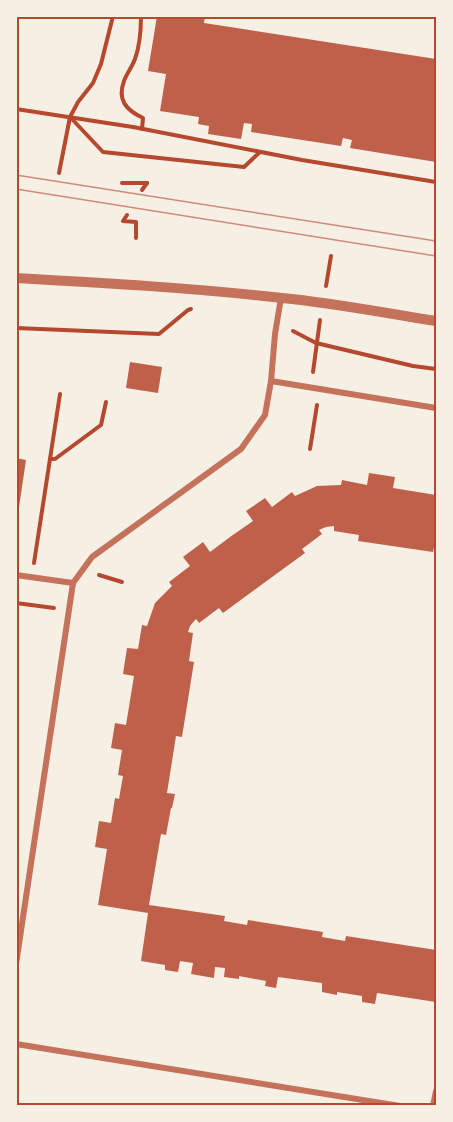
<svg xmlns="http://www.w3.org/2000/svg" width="453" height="1122" viewBox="0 0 453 1122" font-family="'Noto Sans',sans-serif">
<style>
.building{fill:#bf614a}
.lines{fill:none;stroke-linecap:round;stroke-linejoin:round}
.path{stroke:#b5482f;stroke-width:4}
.minor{stroke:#c5725c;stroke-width:6}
.tertiary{stroke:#c5725c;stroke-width:10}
.tram{stroke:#cf8b77;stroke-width:1.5}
.neatline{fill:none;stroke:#b5482f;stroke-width:2}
</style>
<rect width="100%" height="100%" fill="#f6efe4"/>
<!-- building -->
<g class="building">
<polygon points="157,16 205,16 204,23 436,59 436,162 350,148 352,140 343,138 341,146 251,132 252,124 244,123 241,139 208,134 209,126 198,124 199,117 160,111 166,74 148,71"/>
<polygon points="130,362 162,367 158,393 126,388"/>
<polygon points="16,458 26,460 18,514 16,514"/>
<polygon points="369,473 395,477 393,488 436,495 436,547 434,547 433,552 358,541 359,535 334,531 334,526 326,527 319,530 322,534 302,549 305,553 223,613 219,608 199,623 196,619 190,626 188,632 193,633 189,661 194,662 182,737 176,736 167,793 175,794 172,808 171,808 166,835 161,834 149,905 225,916 224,921 247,925 248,920 323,932 322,937 345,941 346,936 436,950 436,1002 377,993 375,1004 362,1002 362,996 337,992 337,995 322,992 322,983 278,977 276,988 265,986 266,981 239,976 239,979 224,977 225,968 215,967 214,978 191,974 193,963 180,961 178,972 165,970 165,965 141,961 148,913 98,905 107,849 95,847 99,821 111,823 115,798 119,799 123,776 118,775 122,750 111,748 115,723 126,725 134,676 123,674 127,648 138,649 142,625 147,626 155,603 172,586 169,582 190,566 183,557 203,542 210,552 230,537 253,521 246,511 265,498 272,507 292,492 295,496 317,486 341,485 342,480 367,485"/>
</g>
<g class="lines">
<!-- path -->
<g class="path">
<path d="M 141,16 C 141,31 140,45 135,59 C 132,67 127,73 124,81 C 117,100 126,110 143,118 L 142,129"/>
<polyline points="16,109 133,127 302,160 436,182"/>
<polyline points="71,118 103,152 244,167 260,152"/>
<polyline points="59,173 70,117 78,102 93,83 101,64 113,16"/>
<polyline points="122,183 147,183"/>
<polyline points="142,190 147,183"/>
<polyline points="127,215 123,221 136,222 136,238"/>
<polyline points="326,286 331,256"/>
<polyline points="16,328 159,334 188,310 191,309"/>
<polyline points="293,331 316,343 413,366 436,369"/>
<polyline points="313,372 320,320"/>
<polyline points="310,449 317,405"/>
<polyline points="50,459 55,459 101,425 106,402"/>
<polyline points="34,563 60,394"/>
<polyline points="99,575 122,582"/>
<polyline points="16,603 54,608"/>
</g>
<!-- minor -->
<g class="minor">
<polyline points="271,381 436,408"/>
<polyline points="16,575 73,583"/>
<polyline points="16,964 73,583 92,557 241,449 265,415 271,381 275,334 281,298"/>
<polyline points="16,1044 400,1106"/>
<polyline points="433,1106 436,1091"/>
</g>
<!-- tertiary -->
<path class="tertiary" d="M 16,278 C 105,283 194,288 282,298 C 334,303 385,313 436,321"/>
<!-- tram -->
<g class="tram">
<polyline points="16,175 436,241"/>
<polyline points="16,189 436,256"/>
</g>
</g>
<!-- border -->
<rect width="453" height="1122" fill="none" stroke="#f6efe4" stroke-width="36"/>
<rect x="18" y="18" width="417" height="1086" class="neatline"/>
</svg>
